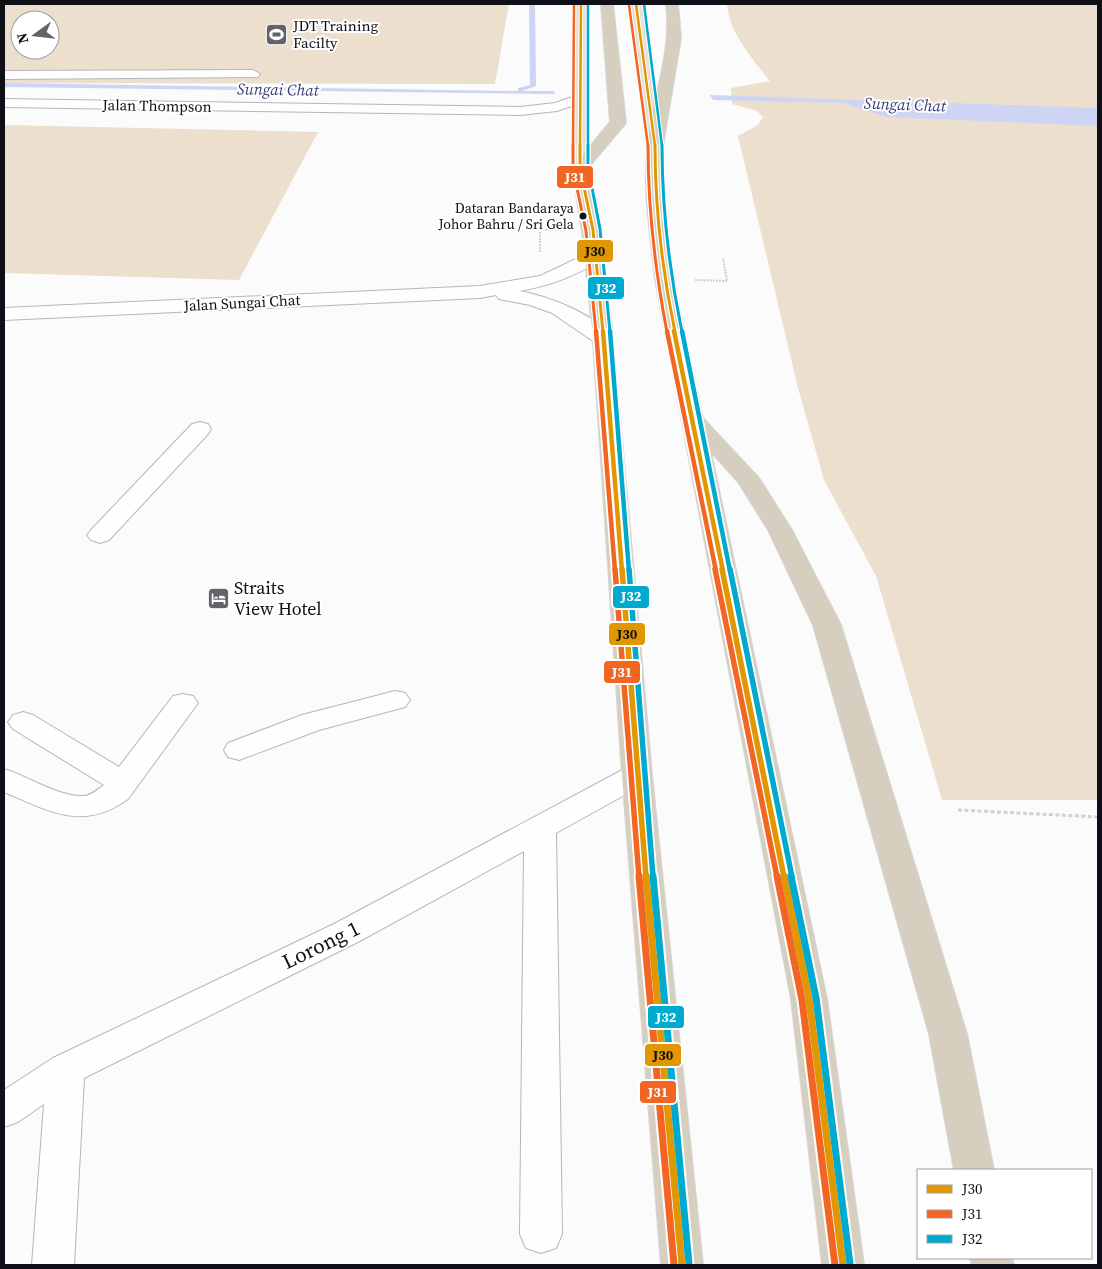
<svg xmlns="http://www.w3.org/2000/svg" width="1102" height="1269" viewBox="0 0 1102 1269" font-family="'Source Serif 4',serif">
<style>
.green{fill:#ecdfce;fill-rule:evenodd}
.water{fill:#ced4f3}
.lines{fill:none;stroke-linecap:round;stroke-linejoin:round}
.stream{fill:#ced4f3;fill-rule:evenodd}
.minor-casing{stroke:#b6b6ba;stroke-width:2}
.major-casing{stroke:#d7d7d8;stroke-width:2}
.highway-casing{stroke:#d7d7d8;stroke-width:2}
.path-far1{stroke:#d1d1d2;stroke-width:2;stroke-dasharray:2 1;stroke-linecap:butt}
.path{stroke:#d1d1d2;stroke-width:3;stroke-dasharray:4 2.5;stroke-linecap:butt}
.minor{fill:#fefefe;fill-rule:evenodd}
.major{fill:#e6e1d7;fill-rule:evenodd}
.highway{fill:#d6cebe;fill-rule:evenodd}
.bus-1-far4-casing{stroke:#fff;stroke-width:4.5}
.bus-1-far3-casing{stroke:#fff;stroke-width:5.5}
.bus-1-far2-casing{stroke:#fff;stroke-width:8}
.bus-1-far1-casing{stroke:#fff;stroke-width:9}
.bus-1-casing{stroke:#fff;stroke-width:11}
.bus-2-far4-casing{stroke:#fff;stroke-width:4.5}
.bus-2-far3-casing{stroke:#fff;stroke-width:5.5}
.bus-2-far2-casing{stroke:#fff;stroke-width:8}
.bus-2-far1-casing{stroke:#fff;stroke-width:9}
.bus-2-casing{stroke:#fff;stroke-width:11}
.bus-3-far4-casing{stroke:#fff;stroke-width:4.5}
.bus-3-far3-casing{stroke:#fff;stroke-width:5.5}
.bus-3-far2-casing{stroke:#fff;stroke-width:8}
.bus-3-far1-casing{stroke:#fff;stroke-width:9}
.bus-3-casing{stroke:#fff;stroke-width:11}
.bus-1-far4{stroke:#e09702;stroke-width:2.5}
.bus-1-far3{stroke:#e09702;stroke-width:3}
.bus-1-far2{stroke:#e09702;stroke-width:4.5}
.bus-1-far1{stroke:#e09702;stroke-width:5.5}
.bus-1{stroke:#e09702;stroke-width:7}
.bus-2-far4{stroke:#f26522;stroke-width:2.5}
.bus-2-far3{stroke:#f26522;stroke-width:3}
.bus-2-far2{stroke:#f26522;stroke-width:4.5}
.bus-2-far1{stroke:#f26522;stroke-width:5.5}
.bus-2{stroke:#f26522;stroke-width:7}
.bus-3-far4{stroke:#00a9ce;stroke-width:2.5}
.bus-3-far3{stroke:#00a9ce;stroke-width:3}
.bus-3-far2{stroke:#00a9ce;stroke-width:4.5}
.bus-3-far1{stroke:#00a9ce;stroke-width:5.5}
.bus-3{stroke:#00a9ce;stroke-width:7}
.bus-dot{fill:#0f1017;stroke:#fff;stroke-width:2}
.labels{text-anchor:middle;stroke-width:4;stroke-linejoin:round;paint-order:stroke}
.far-bus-label{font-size:14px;fill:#0f1017;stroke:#fff;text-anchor:end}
.far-poi-label{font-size:15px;fill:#0f1017;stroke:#fff;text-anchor:start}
.far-street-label{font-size:15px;fill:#0f1017;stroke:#fff}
.far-water-label{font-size:16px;font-style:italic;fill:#3a3e76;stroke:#fff}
.poi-label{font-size:18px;fill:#0f1017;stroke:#fff;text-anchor:start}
.near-street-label{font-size:21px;fill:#0f1017;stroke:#fff}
.line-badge{stroke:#fff;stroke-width:2}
.badge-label{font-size:14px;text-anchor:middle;font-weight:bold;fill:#fff}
.pale-badge-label{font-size:14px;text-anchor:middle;font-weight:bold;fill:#111}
</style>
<rect width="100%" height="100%" fill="#fbfbfb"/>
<!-- green -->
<g class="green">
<path d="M 4,4 L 509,4 L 495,84 L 4,83 ZM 20,20 L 50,20 L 50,50 L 20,50 Z"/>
<path d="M 727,4 L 1098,4 L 1098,800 L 942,800 L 876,576 L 824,480 L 798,388 L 738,136 L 758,125 L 763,117 L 757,111 L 732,104 L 731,88 L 770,81 C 753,60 729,32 727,4 Z"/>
<polygon points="4,125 318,132 239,280 4,273"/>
</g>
<!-- water -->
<polygon class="water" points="710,95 1098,108 1098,126 887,117 842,103 713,100"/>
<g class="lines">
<!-- stream -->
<polygon class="stream" points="529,4 535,4 536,86 522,91 553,91 555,92 555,94 4,87 4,83 518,91 518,88 530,85"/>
<defs>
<g id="minor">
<polygon points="253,70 260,74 258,77 4,79 4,71"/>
<polygon points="581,94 588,98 586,101 557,111 520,115 4,107 4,99 520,107 555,103"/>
<path d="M 595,250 L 602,252 L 604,256 L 602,260 C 574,276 550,286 519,291 C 548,296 596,314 613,339 L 610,343 L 603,345 L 596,343 L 552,313 L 530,305 L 499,299 L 496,295 L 480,298 L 4,320 L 4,308 L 480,286 L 540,276 Z"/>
<polygon points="200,422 208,424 211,429 208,434 109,540 100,543 91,540 87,535 91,530 192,424"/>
<polygon points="395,691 405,693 410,700 405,707 319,730 239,760 228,757 224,750 228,743 302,715"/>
<path d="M 183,694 L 193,696 L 198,703 L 128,799 C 83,832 49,811 4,792 L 4,769 C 27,776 59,797 83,796 C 91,796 97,790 104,785 L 13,729 L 8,722 L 13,715 L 23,712 L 33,715 L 119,767 L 173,696 Z"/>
<polygon points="637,765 648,768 652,775 648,782 556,833 562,1234 556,1248 541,1253 526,1248 520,1234 524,851 358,942 84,1078 74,1265 32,1265 44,1104 18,1122 4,1127 4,1090 53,1058 334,924 626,768"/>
</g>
<g id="major">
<polygon points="575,4 587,4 588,168 580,173 572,168"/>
<polygon points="630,4 642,4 663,139 655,144 647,139"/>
</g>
<g id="highway">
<polygon points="601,4 613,4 626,123 588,168 600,231 612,327 652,775 703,1265 661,1265 622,775 592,327 582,231 572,168 610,122"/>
<path d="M 666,4 L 678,4 L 681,38 L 664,139 L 663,191 L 673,279 L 703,418 L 759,478 L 792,530 L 841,625 L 967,1034 L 994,1170 L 954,1170 L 929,1034 L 813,625 L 768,530 L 738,482 L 711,452 L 827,999 L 864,1265 L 822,1265 L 791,999 L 655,279 C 650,233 642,185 648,139 C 654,93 672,51 666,4 Z"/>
<polygon points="970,1258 1012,1258 1014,1265 972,1265"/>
</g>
</defs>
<!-- minor casing -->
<use href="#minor" class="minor-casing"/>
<!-- major casing -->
<use href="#major" class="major-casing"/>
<!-- highway casing -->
<use href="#highway" class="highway-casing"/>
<!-- path-far1 -->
<g class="path-far1">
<polyline points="540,252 540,230 562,230"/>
<polyline points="695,280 727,281 723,258"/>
</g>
<!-- path -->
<polyline class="path" points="958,810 1098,817"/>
<!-- minor -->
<use href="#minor" class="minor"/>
<!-- major -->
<use href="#major" class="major"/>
<!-- highway -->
<use href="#highway" class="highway"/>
<defs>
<g id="bus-1-far4">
<polyline points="636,4 655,146"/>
<polyline points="580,146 581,4"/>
</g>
<g id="bus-1-far3">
<polyline points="580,145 580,168 593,230 603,332"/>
<path d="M 655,145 C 655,208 662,270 675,332"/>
</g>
<g id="bus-1-far2">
<polyline points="603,331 622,571"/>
<polyline points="674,331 723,571"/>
</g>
<g id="bus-1-far1">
<polyline points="622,569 646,877"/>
<polyline points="722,569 784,877"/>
</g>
<g id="bus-1">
<polyline points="646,876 682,1265"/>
<polyline points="784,876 809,999 843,1265"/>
</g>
<g id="bus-2-far4">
<polyline points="629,5 648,146"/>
<polyline points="573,146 574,4"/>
</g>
<g id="bus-2-far3">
<polyline points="573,145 573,169 586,231 596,332"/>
<path d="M 648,145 C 648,208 655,270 667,332"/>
</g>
<g id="bus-2-far2">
<polyline points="596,331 615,571"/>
<polyline points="667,331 716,571"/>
</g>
<g id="bus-2-far1">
<polyline points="615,569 639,877"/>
<polyline points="715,569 777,877"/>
</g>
<g id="bus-2">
<polyline points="639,876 674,1265"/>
<polyline points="777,876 802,1000 835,1265"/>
</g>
<g id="bus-3-far4">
<polyline points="588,4 588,146"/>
<polyline points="644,4 662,146"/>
</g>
<g id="bus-3-far3">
<polyline points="588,145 588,167 600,229 610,332"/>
<path d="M 662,145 C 662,208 669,270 682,332"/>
</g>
<g id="bus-3-far2">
<polyline points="610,331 629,571"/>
<polyline points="682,331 730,571"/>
</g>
<g id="bus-3-far1">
<polyline points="629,569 653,877"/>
<polyline points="730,569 792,877"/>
</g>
<g id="bus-3">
<polyline points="653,876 689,1264"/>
<polyline points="791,876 816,998 850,1264"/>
</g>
</defs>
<!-- bus-1-far4 casing -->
<use href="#bus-1-far4" class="bus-1-far4-casing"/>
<!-- bus-1-far3 casing -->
<use href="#bus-1-far3" class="bus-1-far3-casing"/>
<!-- bus-1-far2 casing -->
<use href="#bus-1-far2" class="bus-1-far2-casing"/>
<!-- bus-1-far1 casing -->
<use href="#bus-1-far1" class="bus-1-far1-casing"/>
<!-- bus-1 casing -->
<use href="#bus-1" class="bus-1-casing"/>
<!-- bus-2-far4 casing -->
<use href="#bus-2-far4" class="bus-2-far4-casing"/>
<!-- bus-2-far3 casing -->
<use href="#bus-2-far3" class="bus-2-far3-casing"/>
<!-- bus-2-far2 casing -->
<use href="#bus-2-far2" class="bus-2-far2-casing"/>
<!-- bus-2-far1 casing -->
<use href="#bus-2-far1" class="bus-2-far1-casing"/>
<!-- bus-2 casing -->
<use href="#bus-2" class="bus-2-casing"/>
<!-- bus-3-far4 casing -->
<use href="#bus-3-far4" class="bus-3-far4-casing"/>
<!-- bus-3-far3 casing -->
<use href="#bus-3-far3" class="bus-3-far3-casing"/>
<!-- bus-3-far2 casing -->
<use href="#bus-3-far2" class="bus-3-far2-casing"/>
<!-- bus-3-far1 casing -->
<use href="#bus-3-far1" class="bus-3-far1-casing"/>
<!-- bus-3 casing -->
<use href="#bus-3" class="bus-3-casing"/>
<!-- bus-1-far4 -->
<use href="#bus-1-far4" class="bus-1-far4"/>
<!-- bus-1-far3 -->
<use href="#bus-1-far3" class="bus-1-far3"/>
<!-- bus-1-far2 -->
<use href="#bus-1-far2" class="bus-1-far2"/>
<!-- bus-1-far1 -->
<use href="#bus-1-far1" class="bus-1-far1"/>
<!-- bus-1 -->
<use href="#bus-1" class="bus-1"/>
<!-- bus-2-far4 -->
<use href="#bus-2-far4" class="bus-2-far4"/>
<!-- bus-2-far3 -->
<use href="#bus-2-far3" class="bus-2-far3"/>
<!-- bus-2-far2 -->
<use href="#bus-2-far2" class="bus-2-far2"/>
<!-- bus-2-far1 -->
<use href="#bus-2-far1" class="bus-2-far1"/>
<!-- bus-2 -->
<use href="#bus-2" class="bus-2"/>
<!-- bus-3-far4 -->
<use href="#bus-3-far4" class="bus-3-far4"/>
<!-- bus-3-far3 -->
<use href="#bus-3-far3" class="bus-3-far3"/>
<!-- bus-3-far2 -->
<use href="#bus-3-far2" class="bus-3-far2"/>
<!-- bus-3-far1 -->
<use href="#bus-3-far1" class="bus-3-far1"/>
<!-- bus-3 -->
<use href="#bus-3" class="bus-3"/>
</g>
<!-- icons -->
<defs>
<symbol id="stadium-square" viewBox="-11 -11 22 22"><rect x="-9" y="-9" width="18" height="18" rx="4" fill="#626267" stroke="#fff"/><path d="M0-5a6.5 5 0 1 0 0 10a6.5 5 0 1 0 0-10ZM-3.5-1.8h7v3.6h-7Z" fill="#fff"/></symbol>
<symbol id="hotel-square" viewBox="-11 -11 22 22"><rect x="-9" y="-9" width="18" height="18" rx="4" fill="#626267" stroke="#fff"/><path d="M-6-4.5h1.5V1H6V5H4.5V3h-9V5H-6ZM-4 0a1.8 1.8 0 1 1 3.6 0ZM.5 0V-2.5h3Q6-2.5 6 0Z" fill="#fff"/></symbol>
</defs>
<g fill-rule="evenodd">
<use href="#stadium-square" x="264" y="22" width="25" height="25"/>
<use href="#hotel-square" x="206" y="586" width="25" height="25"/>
</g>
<!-- markers -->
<circle class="bus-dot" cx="583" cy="216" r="4.5"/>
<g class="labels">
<!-- far-bus labels -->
<g class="far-bus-label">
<text x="574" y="213">Dataran Bandaraya<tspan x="574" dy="16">Johor Bahru / Sri Gela</tspan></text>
</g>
<!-- far-poi labels -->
<g class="far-poi-label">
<text x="293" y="31">JDT Training<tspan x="293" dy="17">Facilty</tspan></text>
</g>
<!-- far-street labels -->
<g class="far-street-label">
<text transform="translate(157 106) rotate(1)" y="5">Jalan Thompson</text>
<text transform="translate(242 303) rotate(-3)" y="5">Jalan Sungai Chat</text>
</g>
<!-- far-water labels -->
<g class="far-water-label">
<text transform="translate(278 89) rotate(1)" y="6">Sungai Chat</text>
<text transform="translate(905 104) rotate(2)" y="6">Sungai Chat</text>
</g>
<!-- poi labels -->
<g class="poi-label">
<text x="234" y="594">Straits<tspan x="234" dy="21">View Hotel</tspan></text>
</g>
<!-- near-street labels -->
<g class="near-street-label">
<text transform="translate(321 945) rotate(-26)" y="7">Lorong 1</text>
</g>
</g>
<g class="line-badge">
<rect x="556" y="165" width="38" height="24" rx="5" fill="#f26522"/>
<rect x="576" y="239" width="38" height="24" rx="5" fill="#e09702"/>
<rect x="587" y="276" width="38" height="24" rx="5" fill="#00a9ce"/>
<rect x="612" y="585" width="38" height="24" rx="5" fill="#00a9ce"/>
<rect x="608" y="622" width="38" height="24" rx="5" fill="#e09702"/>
<rect x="603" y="660" width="38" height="24" rx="5" fill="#f26522"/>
<rect x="647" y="1005" width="38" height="24" rx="5" fill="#00a9ce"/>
<rect x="644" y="1043" width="38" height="24" rx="5" fill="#e09702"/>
<rect x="639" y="1080" width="38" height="24" rx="5" fill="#f26522"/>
</g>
<g class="badge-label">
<text x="575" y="182">J31</text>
<text x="606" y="293">J32</text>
<text x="631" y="601">J32</text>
<text x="622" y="677">J31</text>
<text x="666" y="1022">J32</text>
<text x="658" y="1097">J31</text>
</g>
<g class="pale-badge-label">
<text x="595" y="256">J30</text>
<text x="627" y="639">J30</text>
<text x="663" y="1060">J30</text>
</g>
<!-- border -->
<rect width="1102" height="1269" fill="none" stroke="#0f1017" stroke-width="10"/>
<!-- legend -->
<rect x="917" y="1169" width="175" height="90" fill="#ffffff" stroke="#9f9fa2"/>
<rect x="927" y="1185" width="25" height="8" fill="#e09702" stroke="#9f9fa2"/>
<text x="962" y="1194" font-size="15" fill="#0f1017">J30</text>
<rect x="927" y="1210" width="25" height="8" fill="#f26522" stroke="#9f9fa2"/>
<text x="962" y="1219" font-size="15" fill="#0f1017">J31</text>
<rect x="927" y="1235" width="25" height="8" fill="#00a9ce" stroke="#9f9fa2"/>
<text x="962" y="1244" font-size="15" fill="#0f1017">J32</text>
<!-- north arrow -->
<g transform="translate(35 35) rotate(255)"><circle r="24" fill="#ffffff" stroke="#9f9fa2"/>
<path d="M0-4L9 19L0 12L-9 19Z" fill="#626267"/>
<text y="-8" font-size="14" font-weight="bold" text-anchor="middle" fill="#0f1017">N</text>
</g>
</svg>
